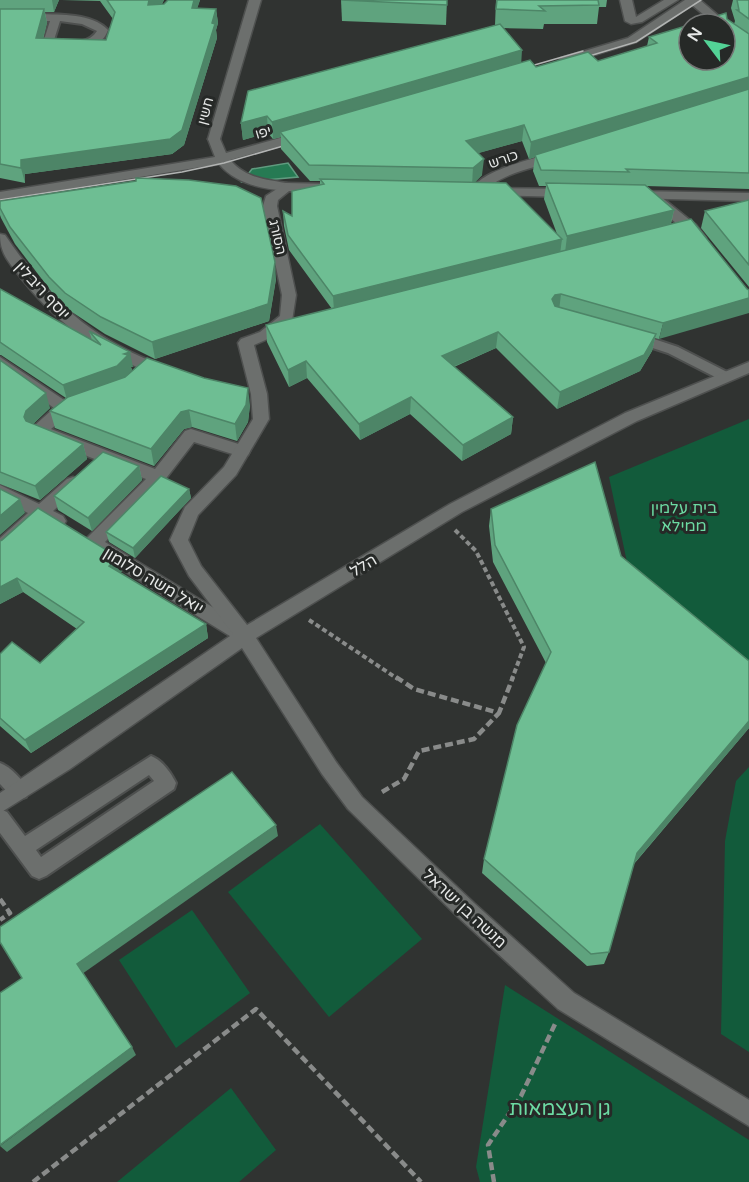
<svg xmlns="http://www.w3.org/2000/svg" width="749" height="1182" viewBox="0 0 749 1182" font-family="'Varela Round','Noto Sans Hebrew',sans-serif">
<style>
.green{fill:#125b3b}
.water{fill:#267a53;stroke:#609b7f;stroke-width:1.5}
.lines{fill:none;stroke-linecap:round;stroke-linejoin:round}
.service-casing{stroke:#4e504f;stroke-width:4}
.pedestrian-casing{stroke:#4e504f;stroke-width:3}
.minor-casing{stroke:#4e504f;stroke-width:3}
.path-far1{stroke:#898b8a;stroke-width:4;stroke-dasharray:5 3;stroke-linecap:butt}
.path{stroke:#898b8a;stroke-width:4.5;stroke-dasharray:8 4;stroke-linecap:butt}
.service{fill:#6c6f6d;fill-rule:evenodd}
.pedestrian{fill:#6c6f6d;fill-rule:evenodd}
.minor{fill:#6c6f6d;fill-rule:evenodd}
.tram{stroke:#b2b4b3;stroke-width:1.5}
.wall{fill:#5fa37e;fill-rule:evenodd}
.shaded-wall{fill:#4d8567}
.building{fill:#6ebe93;stroke:#4d8567;stroke-width:1.5}
.labels{text-anchor:middle;stroke-width:6;stroke-linejoin:round;paint-order:stroke}
.far-street-label{font-size:14px;fill:#e6e8e7;stroke:#262927}
.street-label{font-size:16px;fill:#e6e8e7;stroke:#262927}
.park-label{font-size:16px;fill:#6cdba3;stroke:#262927}
.near-park-label{font-size:20px;fill:#6cdba3;stroke:#262927}
</style>
<rect width="100%" height="100%" fill="#303331"/>
<!-- green -->
<g class="green">
<polygon points="749,419 749,672 628,567 609,477"/>
<polygon points="749,767 749,1052 721,1034 725,841 736,781"/>
<polygon points="320,824 422,939 329,1017 228,892"/>
<polygon points="192,910 250,993 176,1048 119,960"/>
<polygon points="505,985 749,1140 749,1182 480,1182 476,1167"/>
<polygon points="231,1088 276,1150 239,1182 117,1182"/>
</g>
<!-- water -->
<polygon class="water" points="288,163 298,177 242,182 252,169"/>
<g class="lines">
<defs>
<g id="service">
<path d="M 39,14 C 61,15 92,13 108,30 C 106,35 104,39 99,42 C 88,49 52,54 42,46 L 50,21 L 0,21 L 0,15 ZM 60,21 L 82,24 L 97,31 C 88,45 69,43 53,43 Z"/>
<polygon points="633,332 678,347 731,374 733,377 726,382 721,380 668,353 628,340 626,337 628,334"/>
<path d="M 151,756 C 162,760 171,773 176,783 L 174,789 L 46,876 L 39,879 L 32,876 L 0,833 L 0,809 L 7,812 L 25,836 ZM 149,775 L 154,781 L 41,857 L 36,850 Z"/>
<path d="M 0,763 C 11,767 23,780 28,791 L 26,797 L 19,799 L 12,797 L 0,784 Z"/>
</g>
<g id="pedestrian">
<polygon points="620,0 632,0 636,17 664,0 678,0 642,22 631,24 625,21"/>
<polygon points="685,0 700,0 728,24 725,27 725,24 715,24 692,5 636,42 565,64 559,60 561,58 628,38"/>
<path d="M 305,131 L 311,135 L 309,138 L 230,160 C 248,180 267,179 291,184 L 293,187 L 291,190 L 286,191 C 260,188 236,184 219,164 L 0,200 L 0,192 L 215,157 L 208,139 L 214,135 L 220,139 L 226,153 Z"/>
<polygon points="655,195 660,196 696,225 706,238 704,241 694,241 686,231 650,202 648,199 650,196"/>
<path d="M 0,234 L 5,235 C 50,301 91,340 167,367 L 170,371 L 167,375 C 157,377 146,371 137,367 C 90,347 52,318 21,278 C 9,262 0,254 0,234 Z"/>
<polygon points="0,357 67,402 75,400 81,401 83,405 81,409 71,412 51,429 155,469 185,431 191,429 248,447 250,451 248,455 242,457 194,442 164,481 105,542 252,631 254,636 252,641 245,644 238,641 87,548 84,543 87,538 146,479 33,435 31,431 33,427 54,408 0,369"/>
<polygon points="73,477 79,479 81,483 79,487 53,511 63,516 66,521 63,526 57,527 42,521 6,553 0,555 0,538 28,513 0,499 0,485 39,504 67,479"/>
</g>
<g id="minor">
<polygon points="249,0 261,0 220,139 218,142 210,142 208,139"/>
<path d="M 558,152 L 563,153 L 564,156 L 563,159 C 541,166 494,174 484,194 L 474,194 L 472,191 C 476,171 539,157 558,152 Z"/>
<polygon points="286,183 330,184 337,188 330,192 289,191 278,200 277,206 296,295 292,321 270,338 254,345 267,394 269,419 236,475 198,515 188,540 201,566 247,625 450,504 625,413 749,362 749,373 637,421 462,512 256,638 336,762 362,797 474,903 574,993 749,1100 749,1126 558,1009 458,917 348,809 322,774 242,648 70,769 0,813 0,793 233,634 189,576 170,540 185,507 224,467 253,419 251,394 238,343 241,339 260,332 280,316 282,295 263,206 266,196"/>
<polygon points="493,188 567,189 574,193 567,197 488,195 486,192"/>
<polygon points="634,191 749,193 749,201 629,198 627,195"/>
</g>
</defs>
<!-- service casing -->
<use href="#service" class="service-casing"/>
<!-- pedestrian casing -->
<use href="#pedestrian" class="pedestrian-casing"/>
<!-- minor casing -->
<use href="#minor" class="minor-casing"/>
<!-- path-far1 -->
<g class="path-far1">
<polyline points="455,530 476,551 524,647 512,679"/>
<polyline points="309,620 398,679"/>
</g>
<!-- path -->
<g class="path">
<polyline points="396,677 414,689 499,713 513,677"/>
<polyline points="382,792 404,779 419,751 474,739 499,713"/>
<polyline points="0,899 10,913 0,920"/>
<polyline points="33,1182 256,1009 421,1182"/>
<polyline points="494,1182 488,1145 521,1096 555,1024"/>
</g>
<!-- service -->
<use href="#service" class="service"/>
<!-- pedestrian -->
<use href="#pedestrian" class="pedestrian"/>
<!-- minor -->
<use href="#minor" class="minor"/>
<!-- tram -->
<g class="tram">
<polyline points="576,60 636,42 701,0"/>
<polyline points="517,70 583,51"/>
<polyline points="0,200 182,172 224,163 297,142"/>
</g>
</g>
<!-- wall -->
<g class="wall">
<polygon points="0,0 59,0 54,12 45,12 47,23 43,39 106,40 113,19 100,1 62,0 164,0 162,4 164,4 168,0 200,0 197,8 216,9 218,23 216,30 217,38 184,145 172,154 25,174 25,183 0,178"/>
<polygon points="341,0 447,0 446,25 342,21"/>
<path d="M 496,0 L 607,0 L 606,7 L 599,7 L 597,24 L 544,24 L 543,29 L 503,28 L 521,63 L 536,67 L 598,61 L 647,46 L 649,37 L 727,19 L 734,24 L 735,21 L 731,8 L 733,0 L 749,0 L 749,189 L 646,186 L 674,210 L 671,224 L 691,219 L 659,339 L 655,338 L 652,351 L 640,371 L 557,409 L 496,348 L 454,367 L 513,417 L 511,434 L 462,461 L 410,414 L 360,440 L 307,378 L 289,387 L 267,342 L 266,325 L 332,309 L 289,250 L 284,226 L 283,211 L 292,216 L 320,184 L 320,181 L 310,181 L 281,149 L 281,137 L 273,139 L 268,133 L 243,140 L 241,123 L 495,25 ZM 522,141 L 529,159 L 535,157 L 533,171 L 539,186 L 546,186 L 544,199 L 557,234 L 475,182 L 482,175 L 478,153 Z"/>
<polygon points="749,200 749,287 701,228 705,211"/>
<polygon points="0,201 276,279 269,321 155,359 105,334 69,310 54,295 15,244 1,218 0,215"/>
<polygon points="0,289 92,340 89,331 133,367 131,367 132,370 125,377 250,405 248,422 237,441 192,427 184,429 154,466 55,428 50,411 66,398 1,355 0,355"/>
<polygon points="0,360 50,408 33,424 83,444 87,459 40,500 0,484"/>
<polygon points="139,466 142,480 92,531 58,510 54,496"/>
<polygon points="189,489 191,498 135,558 109,542 106,532"/>
<polygon points="491,509 621,556 749,661 749,728 634,864 609,952 604,964 587,966 482,873 484,859 546,663 493,562 489,526"/>
<polygon points="0,541 118,557 122,571 120,573 206,624 208,638 31,753 0,726 0,654 40,663 77,629 23,592 0,604"/>
</g>
<!-- shaded-wall -->
<g class="shaded-wall">
<polygon points="52,0 59,0 54,12"/>
<polygon points="149,0 164,0 160,7 148,5"/>
<polygon points="194,0 200,0 193,22 192,8"/>
<polygon points="44,9 47,23 39,53 36,38"/>
<polygon points="216,9 218,23 216,30 217,38 184,145 172,154 25,174 25,183 21,168 21,160 212,23"/>
<polygon points="522,50 521,67 280,132 281,137 273,139 272,122"/>
<polygon points="749,77 749,92 535,155 535,157 529,159 531,142"/>
<polygon points="267,116 268,133 243,140 241,123"/>
<polygon points="524,125 522,141 465,157 466,141"/>
<polygon points="484,159 482,175 472,185 473,168"/>
<polygon points="674,210 670,226 565,253 567,236"/>
<polygon points="562,239 560,254 334,311 333,296"/>
<polygon points="275,262 276,279 269,321 155,359 152,342"/>
<polygon points="561,294 559,311 553,312 552,299 555,295"/>
<polygon points="749,298 749,313 659,339 663,323"/>
<polygon points="498,332 496,348 441,372 442,356"/>
<polygon points="656,334 652,351 640,371 557,409 560,392"/>
<polygon points="130,352 133,367 131,367 132,370 121,381 67,400 63,385 124,354"/>
<polygon points="306,361 307,378 289,387 288,370"/>
<polygon points="248,388 250,405 248,422 237,441 235,424"/>
<polygon points="46,393 50,408 31,426 29,432 24,417 26,411"/>
<polygon points="411,397 410,414 360,440 359,424"/>
<polygon points="189,410 192,427 184,429 154,466 151,449 181,412"/>
<polygon points="513,417 511,434 462,461 463,445"/>
<polygon points="83,444 87,459 40,500 35,486"/>
<polygon points="139,466 142,480 92,531 88,518"/>
<polygon points="189,489 191,498 135,558 133,548"/>
<polygon points="20,499 25,513 0,535 0,516"/>
<polygon points="118,557 122,571 113,581 109,566"/>
<polygon points="17,578 23,592 0,604 0,587"/>
<polygon points="206,624 208,638 31,753 25,740"/>
<polygon points="749,721 749,728 631,867 637,853"/>
<polygon points="276,825 278,836 82,974 77,964"/>
<polygon points="132,1047 136,1055 7,1152 0,1146"/>
</g>
<!-- building -->
<g class="building">
<polygon points="107,0 149,0 148,5 164,4 168,0 194,0 192,8 216,9 212,23 215,24 182,130 170,139 21,160 21,168 0,164 0,9 44,9 36,38 106,40 115,12"/>
<polygon points="341,0 447,0 447,5"/>
<polygon points="497,0 598,0 599,5 539,6 545,11 496,9"/>
<polygon points="737,0 749,0 749,19 737,10 739,10"/>
<polygon points="726,13 727,19 749,34 749,77 531,142 524,125 466,141 484,159 473,168 309,165 280,132 530,60 536,67 588,52 598,61 657,43 649,37 689,25 689,60 725,60 725,24 691,24"/>
<polygon points="500,24 522,50 272,122 267,116 241,123 248,91"/>
<polygon points="749,89 749,173 626,169 629,172 541,170 535,155"/>
<polygon points="136,178 189,180 236,186 261,198 275,262 268,304 152,342 101,317 65,293 49,277 10,227 0,208 0,201 136,181"/>
<polygon points="320,179 506,183 562,239 333,296 288,235 283,211 292,216 292,191 324,184"/>
<polygon points="546,183 645,185 674,210 567,236"/>
<polygon points="749,200 749,265 705,211"/>
<polygon points="691,219 747,289 749,290 749,298 663,323 561,294 555,295 552,299 555,306 656,334 644,355 560,392 498,332 442,356 513,417 463,445 411,397 359,424 306,361 288,370 266,325"/>
<polygon points="0,289 101,345 89,331 130,352 124,354 128,355 117,366 63,385 0,342"/>
<polygon points="147,358 204,378 248,388 246,405 235,424 189,410 181,412 151,449 50,411 68,397 125,377"/>
<polygon points="0,360 46,393 26,411 24,417 26,421 83,444 35,486 0,472"/>
<polygon points="103,452 139,466 88,518 54,496"/>
<polygon points="595,462 621,556 749,661 749,721 637,853 609,952 591,954 484,859 517,725 551,652 495,545 491,509"/>
<polygon points="161,476 189,489 133,548 106,532"/>
<polygon points="0,489 20,499 0,516"/>
<polygon points="38,508 118,557 109,566 206,624 25,740 0,718 0,654 12,642 40,663 84,622 17,578 0,587 0,541 2,540"/>
<polygon points="232,772 276,825 77,964 132,1047 0,1145 0,993 22,978 0,942 0,927"/>
</g>
<g class="labels">
<!-- far-street labels -->
<g class="far-street-label">
<text transform="translate(205 111) rotate(-75)" y="5">חשין</text>
<text transform="translate(263 132) rotate(-16)" y="5">יפו</text>
<text transform="translate(503 159) rotate(-19)" y="5">כורש</text>
<text transform="translate(278 237) rotate(77)" y="5">הסורג</text>
</g>
<!-- street labels -->
<g class="street-label">
<text transform="translate(43 290) rotate(47)" y="6">יוסף ריבלין</text>
<text transform="translate(363 565) rotate(-31)" y="6">הלל</text>
<text transform="translate(154 580) rotate(31)" y="6">יואל משה סלומון</text>
<text transform="translate(465 908) rotate(43)" y="6">מנשה בן ישראל</text>
</g>
<!-- park labels -->
<g class="park-label">
<text x="684" y="513">בית עלמין<tspan x="684" dy="18">ממילא</tspan></text>
</g>
<!-- near-park labels -->
<g class="near-park-label">
<text x="560" y="1115">גן העצמאות</text>
</g>
</g>
<!-- north arrow -->
<g transform="translate(707 42) rotate(302)"><circle r="28" fill="#262927" stroke="#737574" stroke-width="1.5"/>
<path d="M0-4.5L10 22L0 15L-10 22Z" fill="#53d396"/>
<text y="-9" font-size="16" font-weight="bold" text-anchor="middle" fill="#e6e8e7">N</text>
</g>
</svg>
